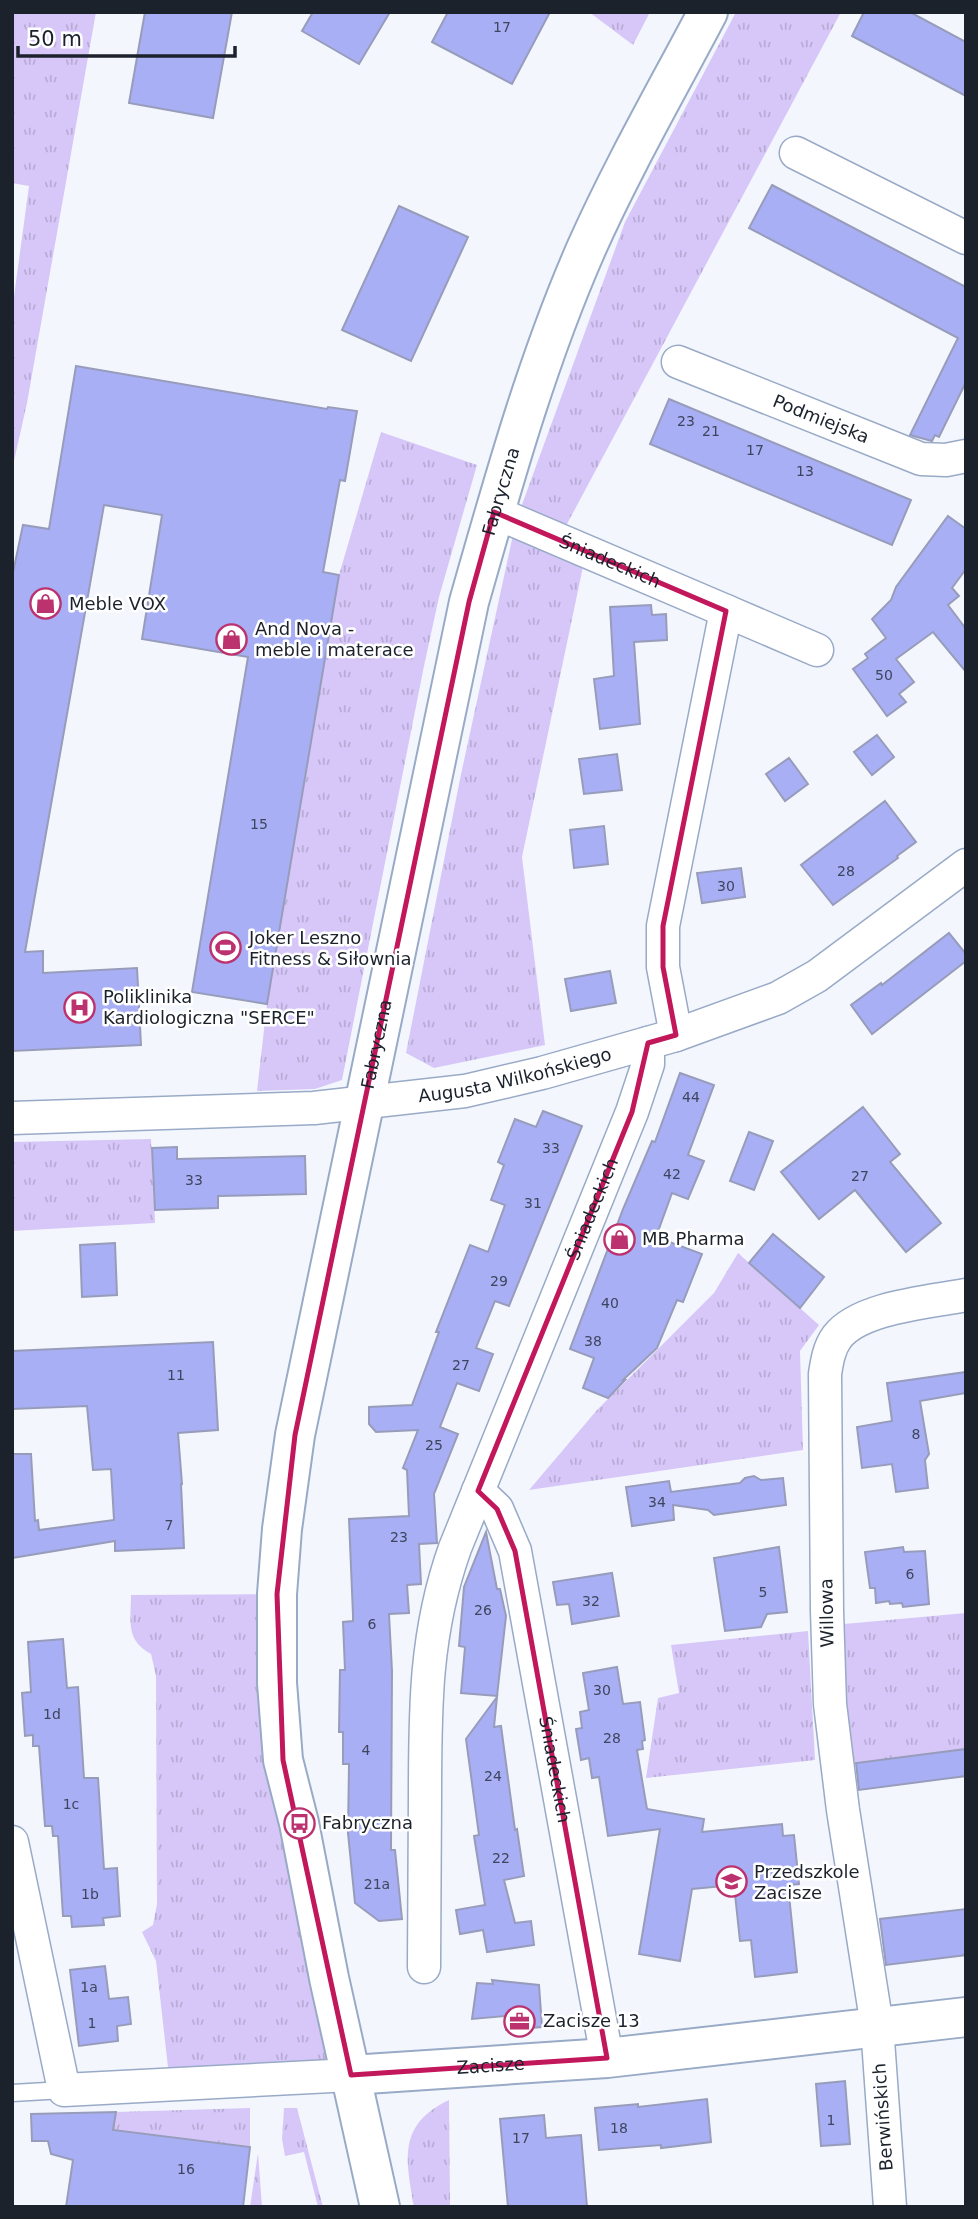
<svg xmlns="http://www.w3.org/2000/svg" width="978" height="2219" viewBox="0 0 978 2219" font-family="'DejaVu Sans',sans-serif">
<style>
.grass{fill:url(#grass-tufts)}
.building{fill:#a8aff4;stroke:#989cbb;stroke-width:2}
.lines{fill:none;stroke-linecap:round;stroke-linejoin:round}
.service-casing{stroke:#99aac7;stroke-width:19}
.minor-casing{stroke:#99aac7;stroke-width:35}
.tertiary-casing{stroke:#99aac7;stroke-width:42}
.service{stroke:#fff;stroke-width:16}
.minor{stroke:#fff;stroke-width:32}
.tertiary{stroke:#fff;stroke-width:38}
.marked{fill:none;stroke:#c2185b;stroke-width:5;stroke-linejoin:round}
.labels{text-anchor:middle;stroke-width:5;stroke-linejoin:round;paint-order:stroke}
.number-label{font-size:14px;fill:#3e455e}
.street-label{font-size:18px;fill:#1b222c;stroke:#fff}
.poi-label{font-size:18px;fill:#1b222c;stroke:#fff;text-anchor:start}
</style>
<defs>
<pattern id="grass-tufts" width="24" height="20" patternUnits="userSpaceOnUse" patternTransform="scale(1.75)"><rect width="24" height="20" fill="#d7c7f9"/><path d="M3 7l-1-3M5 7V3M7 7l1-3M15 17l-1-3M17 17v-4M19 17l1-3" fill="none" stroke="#b8abd6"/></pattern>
</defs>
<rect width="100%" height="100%" fill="#f3f7fd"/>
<!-- grass -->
<g class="grass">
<polygon points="12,12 96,12 27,403 12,470 12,311 29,186 12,183"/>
<polygon points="589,12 650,12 633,45"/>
<polygon points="736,12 841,12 559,539 542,551 563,560 584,562 522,857 545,1045 434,1068 406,1053 460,779 516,521 625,222"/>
<polygon points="381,432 477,465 439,597 424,666 342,1080 315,1089 257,1091 267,1004 339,575"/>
<polygon points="151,1139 155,1223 12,1231 12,1142"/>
<polygon points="738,1253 819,1325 800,1351 803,1450 529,1490 597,1410 714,1293"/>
<path d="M 277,1594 L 277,1683 L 351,2075 L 170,2085 L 156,1961 L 142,1932 L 153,1925 L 157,1904 L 156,1676 L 151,1654 C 125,1640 131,1621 131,1595 Z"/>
<polygon points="966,1613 966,1749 848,1765 844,1624"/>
<polygon points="808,1631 815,1760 646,1778 658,1698 679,1693 671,1645"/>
<path d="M 449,2100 L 450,2207 L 414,2207 C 406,2159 397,2125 449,2100 Z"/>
<polygon points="250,2108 250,2147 140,2133 108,2165 116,2112"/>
<polygon points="284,2108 297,2108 323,2207 318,2207 304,2152 285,2156 282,2139"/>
<polygon points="258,2153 262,2207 250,2207"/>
</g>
<!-- building -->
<g class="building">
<polygon points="145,12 232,12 213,118 129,103"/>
<polygon points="313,12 390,12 359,64 302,31"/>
<polygon points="448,12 550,12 512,84 432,42"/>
<polygon points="864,12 910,12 966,42 966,96 852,36"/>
<polygon points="772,185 966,287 966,382 939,437 935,435 932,441 910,435 958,338 749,228"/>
<polygon points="399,206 468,237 411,361 342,330"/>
<polygon points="76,366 327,409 328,407 357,411 345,481 340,480 323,572 339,575 267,1004 192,992 248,657 142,639 162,515 104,505 25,952 43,951 43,973 137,968 141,1045 12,1051 12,577 23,525 49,529"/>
<polygon points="669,399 911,500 892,545 650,444"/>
<polygon points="948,516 966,529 966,569 952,588 959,596 948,605 966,629 966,672 933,632 896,659 914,682 899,694 906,702 887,716 853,669 868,658 865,654 886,638 872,619 891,600 896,587"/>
<polygon points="651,605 652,615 666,614 667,640 634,642 640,724 600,729 594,679 614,676 610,607"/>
<polygon points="877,735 894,757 872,775 854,752"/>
<polygon points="617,754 622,790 584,794 579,759"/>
<polygon points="789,758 808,784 785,801 766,774"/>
<polygon points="885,801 916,842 897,856 898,858 833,905 801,865"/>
<polygon points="604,826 608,864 574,868 570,830"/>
<polygon points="741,868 745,897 702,903 697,873"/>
<polygon points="949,933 966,954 966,961 872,1034 851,1005 881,983 882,985"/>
<polygon points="610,971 616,1003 571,1011 565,979"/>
<polygon points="680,1073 714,1085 688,1155 704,1161 688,1199 672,1193 656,1237 702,1254 683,1302 677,1300 657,1348 623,1380 625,1380 608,1398 583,1388 594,1358 570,1349 623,1209 652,1141 655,1142"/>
<polygon points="863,1107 900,1154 890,1162 941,1223 906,1252 855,1190 819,1219 781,1172"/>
<polygon points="543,1111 582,1126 509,1306 495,1301 476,1348 493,1354 479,1391 457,1383 440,1427 458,1434 434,1494 437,1543 419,1544 421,1584 407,1585 409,1613 389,1614 392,1671 391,1850 395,1850 402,1919 379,1921 355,1903 348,1833 349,1764 343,1764 343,1732 339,1732 340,1670 345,1670 343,1622 353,1621 353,1615 349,1519 409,1516 407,1470 403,1468 418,1430 376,1432 369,1424 369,1407 412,1405 439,1332 436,1332 470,1245 488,1252 505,1205 491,1200 504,1165 498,1162 515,1119 536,1127"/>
<polygon points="749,1132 773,1141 754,1190 730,1181"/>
<polygon points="177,1147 177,1159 305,1156 306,1194 218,1196 218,1208 155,1210 152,1148"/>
<polygon points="773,1234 824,1277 800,1308 749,1263"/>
<polygon points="115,1243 117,1295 82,1297 80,1245"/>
<polygon points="213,1342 218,1430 178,1433 182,1484 181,1484 184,1548 115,1551 115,1541 12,1558 12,1454 31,1454 35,1521 38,1520 39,1530 114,1520 111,1469 93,1470 87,1406 12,1409 12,1351"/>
<polygon points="966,1372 966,1393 920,1401 929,1454 925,1460 928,1488 896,1492 892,1464 862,1468 857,1427 892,1421 887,1383"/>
<polygon points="754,1476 761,1480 783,1478 786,1505 714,1515 708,1510 673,1505 674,1520 632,1526 626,1487 669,1481 671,1492 740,1483 745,1478"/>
<polygon points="486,1532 497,1589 500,1589 506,1616 497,1696 461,1693 465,1647 459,1646 464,1587"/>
<polygon points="779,1547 787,1612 767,1614 761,1627 725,1631 714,1558"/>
<polygon points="903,1547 904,1552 925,1551 929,1604 903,1607 902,1603 890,1604 889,1601 876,1603 875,1588 870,1588 865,1552"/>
<polygon points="612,1573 619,1616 572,1624 569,1604 557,1605 553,1582"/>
<polygon points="63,1639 67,1688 78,1687 84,1778 98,1778 104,1869 117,1868 120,1916 103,1918 104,1925 72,1927 71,1916 63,1916 58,1836 53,1836 52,1826 45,1826 39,1746 33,1746 33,1735 25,1736 22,1693 31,1692 28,1642"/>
<polygon points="617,1667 623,1704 640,1702 645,1740 642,1741 643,1749 637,1750 647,1809 704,1819 702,1832 782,1824 783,1836 794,1835 799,1884 788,1885 797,1972 755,1977 751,1940 740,1941 734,1885 692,1889 680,1961 639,1954 660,1829 608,1836 599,1777 592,1778 589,1758 581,1760 576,1729 582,1728 580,1712 589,1710 583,1673"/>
<polygon points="497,1697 494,1727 501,1726 515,1830 517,1829 524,1876 504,1880 515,1923 531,1921 534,1945 487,1952 483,1930 460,1934 456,1910 485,1905 474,1836 479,1835 466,1739"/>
<polygon points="966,1749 966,1776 859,1790 856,1763"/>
<polygon points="966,1909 966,1955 886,1965 880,1919"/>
<polygon points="105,1966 109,1999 128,1997 131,2024 117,2026 118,2041 79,2046 70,1970"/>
<polygon points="492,1980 539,1985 542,2027 506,2030 505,2016 472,2019 477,1983 493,1984"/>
<polygon points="845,2081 850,2144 821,2146 816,2084"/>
<polygon points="707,2099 711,2142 661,2148 661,2145 599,2150 595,2108 638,2104 638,2107"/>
<polygon points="116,2112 113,2130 250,2147 243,2207 66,2207 73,2160 51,2154 48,2141 32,2141 31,2114"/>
<polygon points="544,2115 546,2138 581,2135 587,2207 508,2207 500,2119"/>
</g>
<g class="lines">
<defs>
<polyline id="service" points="12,2093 64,2090"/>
<g id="minor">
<polyline points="796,153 966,238"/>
<path id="s1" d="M 678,362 L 921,459 L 946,460 L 966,456"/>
<path id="s2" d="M 494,512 L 726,611 L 663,926 L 663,967 L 676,1035"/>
<polyline points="726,611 817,650"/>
<path id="s3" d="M 12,1118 L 314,1108 L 465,1091 L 542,1073 L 676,1035 L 778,998 L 817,976 L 966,865"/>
<path id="s4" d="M 478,1491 L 497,1509 L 515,1551 L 607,2058"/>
<polyline points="12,1842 64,2090 351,2075"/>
<path id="s5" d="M 424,1967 C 424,1910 425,1853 425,1796 C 425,1708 425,1632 455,1548 L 632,1112 L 648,1064 L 648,1043"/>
<path d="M 890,2207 L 877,2026 L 843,1810 L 830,1704 L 827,1611 L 825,1374 C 827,1361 829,1348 837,1337 C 860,1307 930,1302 966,1295"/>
</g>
<g id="tertiary">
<path id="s6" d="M 351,2075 L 607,2058 L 966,2017"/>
<path id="s7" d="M 380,2207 L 329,1978 L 299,1823 L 283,1760 L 277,1683 L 277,1594 L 282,1529 L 295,1435 L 469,602 C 503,483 536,363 586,249 C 622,168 667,90 708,12"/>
</g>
</defs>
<!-- service casing -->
<use href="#service" class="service-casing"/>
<!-- minor casing -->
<use href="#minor" class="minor-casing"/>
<!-- tertiary casing -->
<use href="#tertiary" class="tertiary-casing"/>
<!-- service -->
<use href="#service" class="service"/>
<!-- minor -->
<use href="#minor" class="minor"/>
<!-- tertiary -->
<use href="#tertiary" class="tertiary"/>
</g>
<!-- marked area -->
<path class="marked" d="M 494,512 L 726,611 L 663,926 L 663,967 L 676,1035 L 648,1043 L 632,1112 L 478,1491 L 497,1509 L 515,1551 L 607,2058 L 351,2075 L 283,1760 L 277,1594 L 295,1435 L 469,602 Z"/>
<!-- icons -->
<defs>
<symbol id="shop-ring" viewBox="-11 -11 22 22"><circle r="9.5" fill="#fff" stroke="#bb326f" stroke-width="1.5"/><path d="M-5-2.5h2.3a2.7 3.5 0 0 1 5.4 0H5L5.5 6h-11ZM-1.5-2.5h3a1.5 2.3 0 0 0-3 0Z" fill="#bb326f"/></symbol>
<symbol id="stadium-ring" viewBox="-11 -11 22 22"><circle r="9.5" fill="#fff" stroke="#bb326f" stroke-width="1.5"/><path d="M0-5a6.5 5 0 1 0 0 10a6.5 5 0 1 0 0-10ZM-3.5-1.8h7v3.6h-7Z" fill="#bb326f"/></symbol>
<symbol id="hospital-ring" viewBox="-11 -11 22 22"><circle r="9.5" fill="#fff" stroke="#bb326f" stroke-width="1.5"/><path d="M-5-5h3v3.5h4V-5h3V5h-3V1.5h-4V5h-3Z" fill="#bb326f"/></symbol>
<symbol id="bus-ring" viewBox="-11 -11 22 22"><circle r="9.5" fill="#fff" stroke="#bb326f" stroke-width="1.5"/><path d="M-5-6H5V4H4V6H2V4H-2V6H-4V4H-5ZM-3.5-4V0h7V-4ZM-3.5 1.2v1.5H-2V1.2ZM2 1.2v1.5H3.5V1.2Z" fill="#bb326f"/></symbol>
<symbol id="school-ring" viewBox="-11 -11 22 22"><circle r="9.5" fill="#fff" stroke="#bb326f" stroke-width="1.5"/><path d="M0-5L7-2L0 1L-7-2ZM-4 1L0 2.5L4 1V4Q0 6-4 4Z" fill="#bb326f"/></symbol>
<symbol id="office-ring" viewBox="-11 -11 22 22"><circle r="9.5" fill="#fff" stroke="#bb326f" stroke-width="1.5"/><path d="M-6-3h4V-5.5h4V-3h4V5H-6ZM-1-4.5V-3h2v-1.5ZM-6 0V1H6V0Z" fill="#bb326f"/></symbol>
</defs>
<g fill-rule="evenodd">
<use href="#shop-ring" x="28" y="586" width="35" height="35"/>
<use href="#shop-ring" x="214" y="622" width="35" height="35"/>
<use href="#stadium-ring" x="208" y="930" width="35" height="35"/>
<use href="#hospital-ring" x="62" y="990" width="35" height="35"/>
<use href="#shop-ring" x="602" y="1222" width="35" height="35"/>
<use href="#bus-ring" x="282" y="1806" width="35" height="35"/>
<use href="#school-ring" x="714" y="1864" width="35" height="35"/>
<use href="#office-ring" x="502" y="2004" width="35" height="35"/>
</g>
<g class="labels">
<!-- number labels -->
<g class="number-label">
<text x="502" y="32">17</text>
<text x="686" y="426">23</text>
<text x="711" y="436">21</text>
<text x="755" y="455">17</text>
<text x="805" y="476">13</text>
<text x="884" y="680">50</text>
<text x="259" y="829">15</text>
<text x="846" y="876">28</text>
<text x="726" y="891">30</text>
<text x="691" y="1102">44</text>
<text x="551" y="1153">33</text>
<text x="672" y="1179">42</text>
<text x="860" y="1181">27</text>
<text x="194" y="1185">33</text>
<text x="533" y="1208">31</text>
<text x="499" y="1286">29</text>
<text x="610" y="1308">40</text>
<text x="593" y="1346">38</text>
<text x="461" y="1370">27</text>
<text x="176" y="1380">11</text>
<text x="916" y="1439">8</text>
<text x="434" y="1450">25</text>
<text x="657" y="1507">34</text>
<text x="169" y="1530">7</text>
<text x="399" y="1542">23</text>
<text x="910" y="1579">6</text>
<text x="763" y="1597">5</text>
<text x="591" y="1606">32</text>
<text x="483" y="1615">26</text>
<text x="372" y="1629">6</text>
<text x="602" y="1695">30</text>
<text x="52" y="1719">1d</text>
<text x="612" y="1743">28</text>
<text x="366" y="1755">4</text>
<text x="493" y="1781">24</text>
<text x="71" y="1809">1c</text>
<text x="501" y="1863">22</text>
<text x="377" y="1889">21a</text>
<text x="90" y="1899">1b</text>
<text x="89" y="1992">1a</text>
<text x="92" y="2028">1</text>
<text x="831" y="2125">1</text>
<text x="619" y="2133">18</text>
<text x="521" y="2143">17</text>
<text x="186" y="2174">16</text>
</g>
<!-- street labels -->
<g class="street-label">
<text dy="6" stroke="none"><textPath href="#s1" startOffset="154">Podmiejska</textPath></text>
<text dy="6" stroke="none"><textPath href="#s7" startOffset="1750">Fabryczna</textPath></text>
<text dy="6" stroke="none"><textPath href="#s2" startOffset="126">Śniadeckich</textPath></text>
<text dy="6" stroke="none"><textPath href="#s7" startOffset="1183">Fabryczna</textPath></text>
<text dy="6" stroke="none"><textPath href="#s3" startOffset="506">Augusta Wilkońskiego</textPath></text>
<text dy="6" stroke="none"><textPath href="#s5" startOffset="788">Śniadeckich</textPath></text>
<text transform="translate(827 1613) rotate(-91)" y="6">Willowa</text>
<text dy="6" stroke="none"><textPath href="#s4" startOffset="294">Śniadeckich</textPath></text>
<text dy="6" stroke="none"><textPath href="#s6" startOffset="140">Zacisze</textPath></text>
<text transform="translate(883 2117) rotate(-94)" y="6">Berwińskich</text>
</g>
<!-- poi labels -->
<g class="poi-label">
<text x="69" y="610">Meble VOX</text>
<text x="255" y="635">And Nova -<tspan x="255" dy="21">meble i materace</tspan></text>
<text x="249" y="944">Joker Leszno<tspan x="249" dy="21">Fitness &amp; Siłownia</tspan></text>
<text x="103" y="1003">Poliklinika<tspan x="103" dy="21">Kardiologiczna "SERCE"</tspan></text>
<text x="642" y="1245">MB Pharma</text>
<text x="322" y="1829">Fabryczna</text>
<text x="754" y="1878">Przedszkole<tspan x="754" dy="21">Zacisze</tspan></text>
<text x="543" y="2027">Zacisze 13</text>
</g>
</g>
<!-- border -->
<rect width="978" height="2219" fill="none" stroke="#1b222c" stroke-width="28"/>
<!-- scale -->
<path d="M18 46v10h217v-10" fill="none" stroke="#1b222c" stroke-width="3.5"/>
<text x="28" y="46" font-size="21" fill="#1b222c" stroke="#ffffff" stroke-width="5" paint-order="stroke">50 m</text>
</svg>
